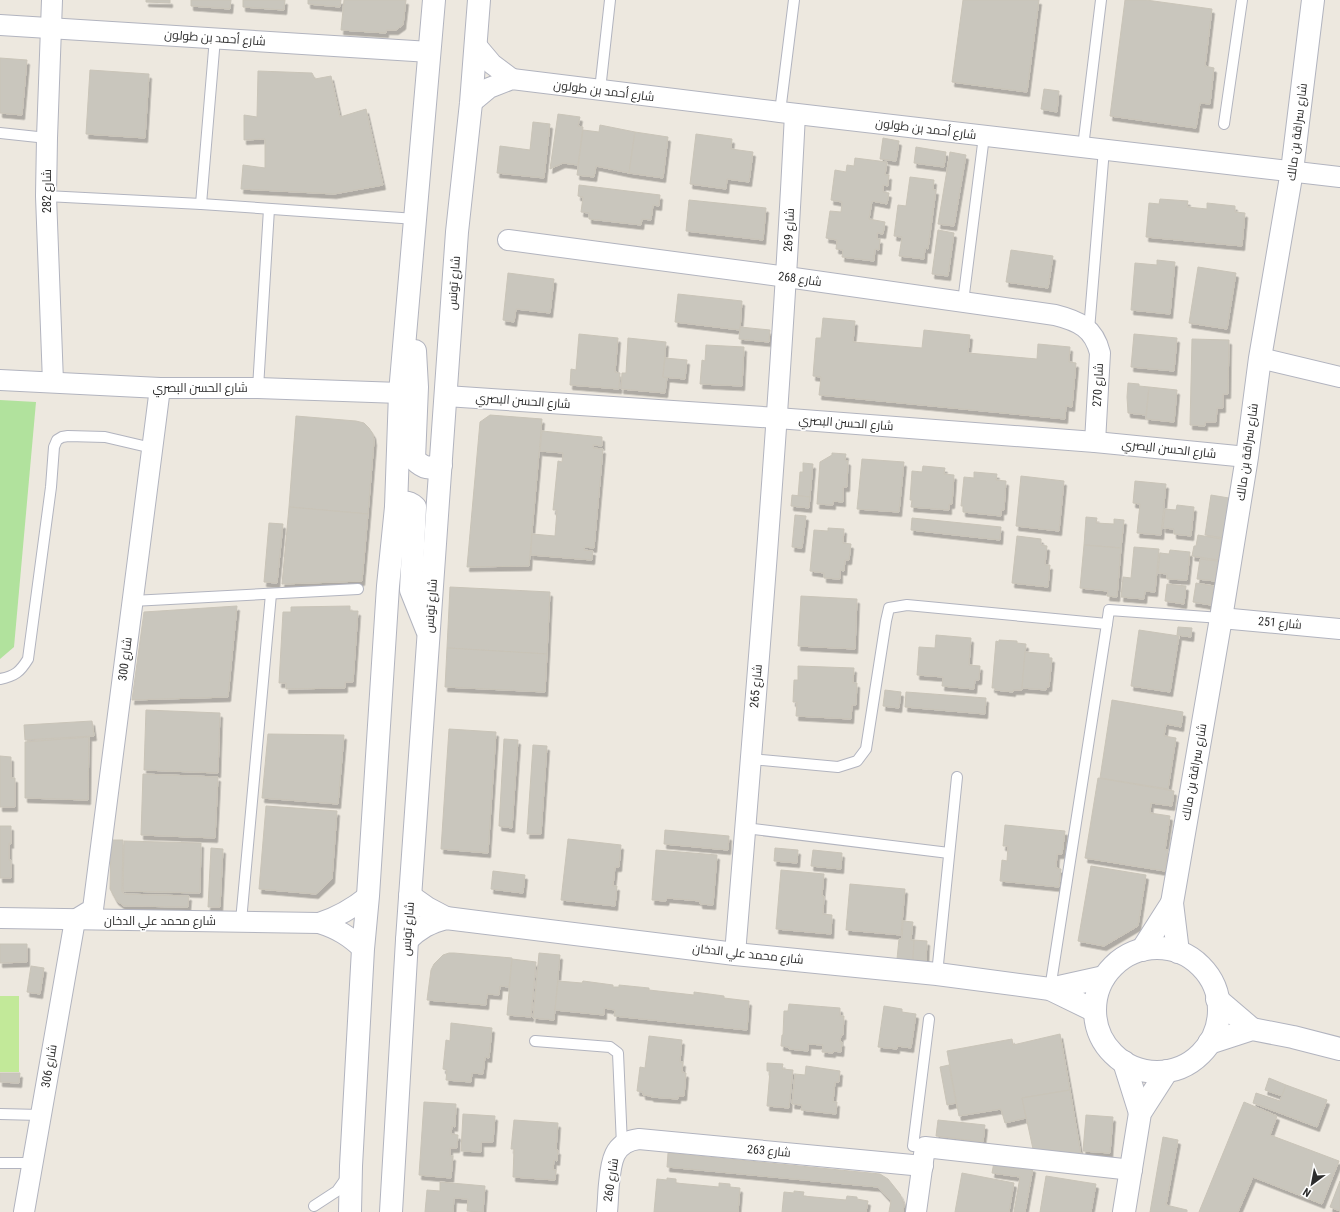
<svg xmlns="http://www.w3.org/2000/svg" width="1340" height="1212" viewBox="0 0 1340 1212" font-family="'Roboto Condensed',Cairo,sans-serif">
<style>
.green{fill:#b1e29d}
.pitch{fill:#c2e999}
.building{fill:#c9c6bd;stroke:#c9c4b8;filter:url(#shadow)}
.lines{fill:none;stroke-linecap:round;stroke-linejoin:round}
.service-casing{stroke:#b2b4bf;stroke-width:12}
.minor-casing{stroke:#b2b4bf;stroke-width:22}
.tertiary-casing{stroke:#b2b4bf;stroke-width:24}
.secondary-casing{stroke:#b2b4bf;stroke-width:24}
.service{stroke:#fff;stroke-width:10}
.minor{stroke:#fff;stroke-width:20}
.tertiary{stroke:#fff;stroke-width:22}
.secondary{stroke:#fff;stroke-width:22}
.labels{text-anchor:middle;stroke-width:3.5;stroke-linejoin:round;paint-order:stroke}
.street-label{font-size:12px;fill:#2c2c2c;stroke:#fff}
</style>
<defs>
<filter id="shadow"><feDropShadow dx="2.5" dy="4.5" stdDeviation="0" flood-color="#0004"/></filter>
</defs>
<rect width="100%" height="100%" fill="#ede8df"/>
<!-- green -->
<polygon class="green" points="0,400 36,402 14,647 0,659"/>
<!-- pitch -->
<rect class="pitch" x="0" y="996" width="19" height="76"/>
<!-- building -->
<g class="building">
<polygon points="146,0 170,0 170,3 146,2"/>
<polygon points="191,0 231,0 230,9 191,6"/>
<polygon points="243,0 285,0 284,10 243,7"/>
<polygon points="308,0 341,0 340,7 308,4"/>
<polygon points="344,0 406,0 403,25 396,30 386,30 386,33 341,30"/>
<polygon points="963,0 1039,0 1027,92 952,82"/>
<polygon points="1125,0 1146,0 1212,9 1205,66 1214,68 1210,104 1200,103 1196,128 1110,116"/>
<polygon points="0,58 27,60 22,115 0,113"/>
<polygon points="90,70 149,74 145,138 86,134"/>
<polygon points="258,71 312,73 315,79 331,76 340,117 366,109 383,185 334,194 241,189 243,165 265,168 265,139 244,140 244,115 257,117"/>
<polygon points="1044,89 1059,91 1057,112 1041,109"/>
<polygon points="558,114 580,117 578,126 583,127 578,165 563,163 550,169"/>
<polygon points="533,122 550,124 544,178 497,173 500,146 530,150"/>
<polygon points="600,125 635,132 629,173 596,166 594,177 577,175 583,130 599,132"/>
<polygon points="635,132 668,137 663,178 629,173"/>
<polygon points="696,134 732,139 731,149 753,152 749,182 727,179 726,189 690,184"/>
<polygon points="883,138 899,141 896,161 880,159"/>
<polygon points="916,147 946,152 944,167 914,163"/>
<polygon points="950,152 966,155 954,226 938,224"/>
<polygon points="855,158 887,162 885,175 889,175 888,186 883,185 883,192 889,193 887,204 872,201 869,219 885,222 883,234 877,233 877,239 880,239 879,250 875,249 874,261 842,257 843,250 836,249 837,240 826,238 830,211 841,212 842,202 831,200 835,170 846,172 847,165 854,166"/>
<polygon points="910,177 934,180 933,190 936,190 928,249 925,248 924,259 899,256 902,237 894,236 898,205 906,206"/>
<polygon points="579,185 660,195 659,206 653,205 651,220 642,219 641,225 589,219 589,213 581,212 583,197 578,196"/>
<polygon points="1160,199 1188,201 1187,207 1207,209 1207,203 1235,206 1235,212 1245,213 1242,246 1146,237 1149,203 1159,204"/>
<polygon points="689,200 766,208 763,240 686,231"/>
<polygon points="938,230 954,233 948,276 932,274"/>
<polygon points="1011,250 1053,256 1048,288 1006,282"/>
<polygon points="1157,260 1175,262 1170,314 1131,310 1135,263 1157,265"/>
<polygon points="1198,267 1236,273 1227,329 1189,323"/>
<polygon points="508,273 554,279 550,313 516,309 514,322 503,320"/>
<polygon points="678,294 742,301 740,330 675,322"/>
<polygon points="823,318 855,321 853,342 922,348 924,330 970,335 968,353 1037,359 1038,344 1070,347 1069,362 1076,363 1072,407 1066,406 1065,419 819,395 821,377 813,376 816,338 821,338"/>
<polygon points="740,327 770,330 769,342 739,339"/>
<polygon points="579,334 618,338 615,372 620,373 619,389 570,385 571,369 576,370"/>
<polygon points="1134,334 1177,338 1174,371 1131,367"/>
<polygon points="628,338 666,342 663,377 667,377 665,393 621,389 622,373 626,373"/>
<polygon points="1192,339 1229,340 1228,394 1223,394 1223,408 1217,408 1216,422 1205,422 1205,426 1190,425"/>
<polygon points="706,345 744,347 742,386 700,384 702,360 705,361"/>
<polygon points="665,358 687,360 685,379 663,377"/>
<polygon points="1128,383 1139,384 1139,386 1149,387 1146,415 1128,413 1127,397"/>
<polygon points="1149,387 1177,390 1174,422 1146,419"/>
<polygon points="490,415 542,419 529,566 467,567 480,422"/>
<polygon points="296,416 356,421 364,423 369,428 373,434 374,441 368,514 289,507"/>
<polygon points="542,431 602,437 602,446 593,445 593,448 603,449 594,548 584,547 584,550 593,551 592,560 531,555 532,534 555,536 557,510 553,510 558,461 562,462 563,453 540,451"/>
<polygon points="832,453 846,454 845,460 848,461 847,487 843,487 843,502 833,501 833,505 817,504 820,462 832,455"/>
<polygon points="862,459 904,462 899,512 857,509"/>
<polygon points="803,463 813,464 810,497 798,496 800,472 803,472"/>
<polygon points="923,466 945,468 944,474 954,475 952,504 949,504 949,510 911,507 912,500 910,500 912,471 922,472"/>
<polygon points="974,472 997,474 996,480 1006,481 1004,510 1001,510 1001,516 963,512 963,506 961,506 964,477 974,478"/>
<polygon points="1021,476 1064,481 1059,531 1016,526"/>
<polygon points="1135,481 1166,484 1161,535 1137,533 1140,504 1133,503"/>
<polygon points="792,495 810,497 809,508 791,506"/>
<polygon points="1211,495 1229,498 1223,538 1205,535"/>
<polygon points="1177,505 1194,507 1191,536 1174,534 1174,529 1163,528 1165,509 1176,510"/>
<polygon points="289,507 368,514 362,581 282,584"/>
<polygon points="795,515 806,516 802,548 792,547"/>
<polygon points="1086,517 1097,518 1096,523 1114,524 1114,519 1124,520 1121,548 1084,545"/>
<polygon points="912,518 1001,527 1000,540 911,530"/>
<polygon points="269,523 283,524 277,583 264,582"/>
<polygon points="828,528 844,529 843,543 851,544 849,560 845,560 844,571 840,570 840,579 824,578 824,573 810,571 814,530 828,531"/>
<polygon points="1198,535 1222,539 1218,560 1192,556 1194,546 1196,546"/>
<polygon points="1017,536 1041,539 1041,545 1047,546 1045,565 1050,565 1048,587 1012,583"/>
<polygon points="1084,545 1121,548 1117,597 1107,596 1108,591 1080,588"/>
<polygon points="1134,547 1159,549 1155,592 1145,591 1144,599 1121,597 1123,577 1131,578"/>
<polygon points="1170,550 1190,552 1187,580 1167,579 1167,574 1158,573 1160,553 1169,554"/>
<polygon points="1200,559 1218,561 1215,581 1197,579"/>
<polygon points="1196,583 1214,586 1211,605 1193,602"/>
<polygon points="1167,584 1186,586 1184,604 1165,601"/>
<polygon points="450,587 550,592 547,654 447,648"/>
<polygon points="801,596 857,599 855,649 798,646"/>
<polygon points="237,606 228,697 132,700 144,612"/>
<polygon points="350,606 350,611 358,611 353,682 345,682 345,688 286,689 286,683 279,683 283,612 291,612 291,607"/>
<polygon points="1178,627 1192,628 1191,637 1177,635"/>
<polygon points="1139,630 1179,636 1170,692 1131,686"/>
<polygon points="936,635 971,638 969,665 980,666 979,680 975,680 974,689 942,686 943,677 917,675 919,647 935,648"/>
<polygon points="999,640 1017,641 1017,643 1026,644 1022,690 1013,690 1013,692 995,690 995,688 992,688 996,641 999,642"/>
<polygon points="447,648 547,654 545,692 445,687"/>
<polygon points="1025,652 1049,654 1049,658 1052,658 1049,687 1046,687 1046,690 1022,688"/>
<polygon points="798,666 854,668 853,683 857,683 856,705 852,705 851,719 796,716 797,702 793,702 794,680 798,680"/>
<polygon points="885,690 901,692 899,708 883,706"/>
<polygon points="906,692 986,698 985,714 905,707"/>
<polygon points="1112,700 1183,712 1181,727 1166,724 1164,736 1176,738 1168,789 1100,778"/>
<polygon points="146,710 220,713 218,773 144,770"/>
<polygon points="92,721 94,736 25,740 24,725"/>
<polygon points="449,729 496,732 488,853 441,849"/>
<polygon points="268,734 344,735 338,804 262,798"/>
<polygon points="89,737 88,800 25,798 25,742"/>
<polygon points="504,739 518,740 512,828 499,826"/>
<polygon points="533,745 547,746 541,834 527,834"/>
<polygon points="0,756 11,757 11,778 15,778 15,807 0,807"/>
<polygon points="143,774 218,777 215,838 141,835"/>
<polygon points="1098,778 1174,791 1172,806 1151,803 1150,813 1170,816 1165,850 1168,850 1165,871 1085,858"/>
<polygon points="266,806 337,811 332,879 316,894 259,889"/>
<polygon points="1005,825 1065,831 1062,854 1057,854 1056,868 1061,869 1059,887 1000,881 1002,860 1007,861 1008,846 1003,846"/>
<polygon points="0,826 11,826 11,844 9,843 9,860 11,860 11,878 0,878"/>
<polygon points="665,830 729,836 728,850 664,844"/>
<polygon points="568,839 621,845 619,867 615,867 613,886 617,886 615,906 561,900"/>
<polygon points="111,840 123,840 122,892 125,894 189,896 188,907 124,906 116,900 110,889"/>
<polygon points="124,841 201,843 200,893 123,891"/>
<polygon points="211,848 223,849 220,907 208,907"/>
<polygon points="775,848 798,850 797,863 774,861"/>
<polygon points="656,850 717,855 713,905 700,904 700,901 667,898 666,901 652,900"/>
<polygon points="813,850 842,853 841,869 811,866"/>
<polygon points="1091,866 1146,875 1138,926 1104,946 1078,941"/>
<polygon points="781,870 824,874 822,896 824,896 823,914 832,915 831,934 776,929"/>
<polygon points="493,871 525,875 523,893 491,889"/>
<polygon points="850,884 905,889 901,935 846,930"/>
<polygon points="903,921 913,922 911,940 914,940 913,960 897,959 899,939 902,939"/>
<polygon points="914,940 927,941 926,961 913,960"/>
<polygon points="0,944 27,944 27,962 0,963"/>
<polygon points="449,953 454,953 512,958 509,987 500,986 499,995 487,994 486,1005 427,1000 431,970 434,964 443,955"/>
<polygon points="539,953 560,955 554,1020 533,1018"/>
<polygon points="512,959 536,962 531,1017 507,1015"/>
<polygon points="31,966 44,968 40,994 27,992"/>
<polygon points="558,981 582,983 583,981 613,985 613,987 619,987 619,985 649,988 649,990 694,995 694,992 724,996 724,998 749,1001 747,1030 614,1016 615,1010 604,1008 604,1015 555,1010"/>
<polygon points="789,1004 840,1008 840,1016 844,1016 843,1035 841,1035 840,1042 842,1042 841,1052 833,1051 833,1053 822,1052 823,1045 808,1044 808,1051 789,1049 789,1047 781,1046 782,1035 783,1035 784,1011 788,1011"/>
<polygon points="884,1006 902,1009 902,1012 916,1014 911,1048 897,1046 897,1049 878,1047"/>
<polygon points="451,1023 492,1028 489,1058 485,1057 483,1074 472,1073 471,1082 446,1080 447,1070 443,1069 446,1040 450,1041"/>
<polygon points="1060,1034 1070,1090 1022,1098 1026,1118 1005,1123 1001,1109 959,1116 947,1051 1012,1039 1013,1045"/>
<polygon points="649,1036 682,1040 680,1062 683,1062 682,1072 686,1073 684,1096 678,1096 678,1099 651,1097 651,1096 643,1095 643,1092 637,1091 640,1067 645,1068"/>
<polygon points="767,1063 783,1064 782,1069 793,1070 789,1108 767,1106 770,1071 767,1071"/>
<polygon points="949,1065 956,1103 947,1105 940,1067"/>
<polygon points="806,1066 840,1071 839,1082 835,1082 833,1102 837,1102 836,1114 801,1110 802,1105 792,1104 795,1074 805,1075"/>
<polygon points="0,1073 20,1073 19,1083 0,1082"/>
<polygon points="1269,1078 1286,1085 1282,1096 1265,1090"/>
<polygon points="1286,1085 1327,1100 1317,1127 1253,1103 1256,1093 1280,1101"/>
<polygon points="1070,1090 1081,1155 1033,1149 1022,1098"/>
<polygon points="424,1102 456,1104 455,1127 452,1126 451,1134 458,1135 457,1148 450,1148 450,1156 453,1156 451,1178 419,1175"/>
<polygon points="1244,1102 1277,1116 1270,1135 1339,1161 1322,1204 1253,1177 1238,1212 1199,1212"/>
<polygon points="463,1114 495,1116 493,1142 481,1142 481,1152 461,1151"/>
<polygon points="1086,1115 1113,1117 1110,1153 1083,1151"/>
<polygon points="514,1120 558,1123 556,1150 558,1150 557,1161 554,1160 553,1170 556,1170 555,1180 513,1177 514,1149 511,1149"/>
<polygon points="938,1120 985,1125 983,1142 936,1136"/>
<polygon points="1163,1137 1178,1140 1166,1205 1187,1210 1187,1212 1150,1212"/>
<polygon points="668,1153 880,1174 888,1179 900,1194 904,1204 903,1212 889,1212 891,1201 878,1187 667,1167"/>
<polygon points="994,1162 1033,1168 1025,1212 1014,1212 1020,1177 992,1173"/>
<polygon points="962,1173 1014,1183 1009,1212 955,1212"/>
<polygon points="1046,1176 1096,1184 1091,1212 1040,1212"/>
<polygon points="667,1178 676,1179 676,1183 719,1187 719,1183 730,1184 730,1187 740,1188 738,1212 654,1212 657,1179 667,1180"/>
<polygon points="1340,1181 1340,1211 1330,1207"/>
<polygon points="440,1182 485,1186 483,1212 467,1211 468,1199 454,1198 453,1212 425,1212 427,1190 440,1191"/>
<polygon points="794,1191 804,1192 803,1196 846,1200 847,1196 857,1197 857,1199 868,1201 866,1212 782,1212 784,1192 794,1193"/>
</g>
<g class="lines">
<defs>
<g id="service">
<polyline points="600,90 610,0"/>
<polyline points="780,112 794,0"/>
<polyline points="1224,124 1242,0"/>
<polyline points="0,133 47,138"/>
<polyline points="1083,147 1101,0"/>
<polyline points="46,196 201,204 416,219"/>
<polyline points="201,204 215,38"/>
<polyline points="963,302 984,136"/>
<polyline points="1089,330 1104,149"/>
<polyline points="258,388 269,209"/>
<polyline points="132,601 358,589"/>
<path d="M 0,679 C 15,676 20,672 28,659 L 51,487 L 54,447 L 57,440 L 62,437 L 68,436 L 105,437 L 152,448"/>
<polyline points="750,759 838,767 857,761 866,749 886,621 889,608 907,605 1107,624 1109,610 1221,618"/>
<polyline points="745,828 949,853"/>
<polyline points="241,921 271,594"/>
<polyline points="937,974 957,777"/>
<polyline points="1050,989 1107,624"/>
<polyline points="535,1041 610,1047 618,1053 622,1145"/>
<polyline points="0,1114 40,1115"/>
<polyline points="925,1147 913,1146 929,1019"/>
<polyline points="0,1163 33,1163"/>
<polyline points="314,1206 337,1191 347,1177"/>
</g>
<g id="minor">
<polyline points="52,0 47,138 46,196 53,382"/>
<polyline points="0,25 430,52"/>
<polyline points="476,45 492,64 512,79"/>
<polyline points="471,103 489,88 512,79 780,112 1340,177"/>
<path d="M 508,240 L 787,277 L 1055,315 C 1079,321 1094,328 1100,353 L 1095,442"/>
<polyline points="1260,358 1340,377"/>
<polyline points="0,380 160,388 258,388 400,393"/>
<polyline points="446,396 777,418 1095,442 1247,457"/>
<polyline points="1221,618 1340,629"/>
<path d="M 0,918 L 319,923 C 338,929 349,936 363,949"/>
<path d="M 319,923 C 338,917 352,909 368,896"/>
<path d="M 735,954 C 758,674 781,394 795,114"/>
<polyline points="24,1212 75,920 93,909 160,388"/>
<path d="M 607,1212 C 608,1203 608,1193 609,1184 C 611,1162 613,1142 639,1139 L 923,1166"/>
<polyline points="916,1212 925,1147 1132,1170"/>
</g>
<g id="tertiary">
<polyline points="410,896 427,908 446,918"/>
<path d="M 407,940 C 419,928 430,922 446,918 L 735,954 L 937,974 L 1050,989 L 1095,1011"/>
<circle cx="1157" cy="1010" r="62"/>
<polyline points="1142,950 1172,903"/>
<polyline points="1178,952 1172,903 1221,618 1247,457 1260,358 1292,171 1313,0"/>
<polyline points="1050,989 1104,977"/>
<polyline points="1217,999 1252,1029"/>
<polyline points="1209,1043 1252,1029 1293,1037 1340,1049"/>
<polyline points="1124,1062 1140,1113"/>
<polyline points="1124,1212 1140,1113 1167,1071"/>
</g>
<g id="secondary">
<path d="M 415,351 L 417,387 L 414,459 C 424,469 429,469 441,465"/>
<path d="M 396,507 C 403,501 408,501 415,507 L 411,590 L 427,630"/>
<polyline points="350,1212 351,1166 363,949 368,896 388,586 396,507 400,393 434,0"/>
<polyline points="391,1212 407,940 457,232 471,103 479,0"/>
</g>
</defs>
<!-- service casing -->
<use href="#service" class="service-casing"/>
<!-- minor casing -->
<use href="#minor" class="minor-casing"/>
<!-- tertiary casing -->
<use href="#tertiary" class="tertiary-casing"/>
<!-- secondary casing -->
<use href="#secondary" class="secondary-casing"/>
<!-- service -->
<use href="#service" class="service"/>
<!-- minor -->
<use href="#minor" class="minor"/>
<!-- tertiary -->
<use href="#tertiary" class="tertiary"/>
<!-- secondary -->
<use href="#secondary" class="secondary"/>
</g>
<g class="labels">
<!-- street labels -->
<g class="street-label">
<text transform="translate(215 38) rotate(4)" y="4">شارع أحمد بن طولون</text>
<text transform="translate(604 91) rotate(7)" y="4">شارع أحمد بن طولون</text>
<text transform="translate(926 129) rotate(7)" y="4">شارع أحمد بن طولون</text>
<text transform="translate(1297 132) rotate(-83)" y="4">شارع سراقة بن مالك</text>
<text transform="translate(47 191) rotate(-90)" y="4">شارع 282</text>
<text transform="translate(789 230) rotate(-87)" y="4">شارع 269</text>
<text transform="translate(800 279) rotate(8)" y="4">شارع 268</text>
<text transform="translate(454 283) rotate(-86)" y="4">شارع تونس</text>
<text transform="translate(1098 385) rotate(-87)" y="4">شارع 270</text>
<text x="200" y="392">شارع الحسن البصري</text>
<text transform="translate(523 401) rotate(4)" y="4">شارع الحسن البصري</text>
<text transform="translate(846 423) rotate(4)" y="4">شارع الحسن البصري</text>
<text transform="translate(1169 449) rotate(6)" y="4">شارع الحسن البصري</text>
<text transform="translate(1247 452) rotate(-82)" y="4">شارع سراقة بن مالك</text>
<text transform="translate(431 606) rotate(-86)" y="4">شارع تونس</text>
<text transform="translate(1280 623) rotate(5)" y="4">شارع 251</text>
<text transform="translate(125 659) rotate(-83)" y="4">شارع 300</text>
<text transform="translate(756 686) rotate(-85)" y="4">شارع 265</text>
<text transform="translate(1194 772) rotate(-80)" y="4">شارع سراقة بن مالك</text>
<text x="160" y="925">شارع محمد علي الدخان</text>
<text transform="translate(408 929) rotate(-86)" y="4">شارع تونس</text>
<text transform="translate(748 954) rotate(6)" y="4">شارع محمد علي الدخان</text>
<text transform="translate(49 1066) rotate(-80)" y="4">شارع 306</text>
<text transform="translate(769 1151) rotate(5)" y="4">شارع 263</text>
<text transform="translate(611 1180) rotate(-81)" y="4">شارع 260</text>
</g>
</g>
<!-- north arrow -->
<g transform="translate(1312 1184) rotate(212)" stroke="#ffffff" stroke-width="3" paint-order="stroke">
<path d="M0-3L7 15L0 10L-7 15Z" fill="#2c2c2c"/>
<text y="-6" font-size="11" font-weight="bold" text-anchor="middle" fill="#2c2c2c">N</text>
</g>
</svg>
